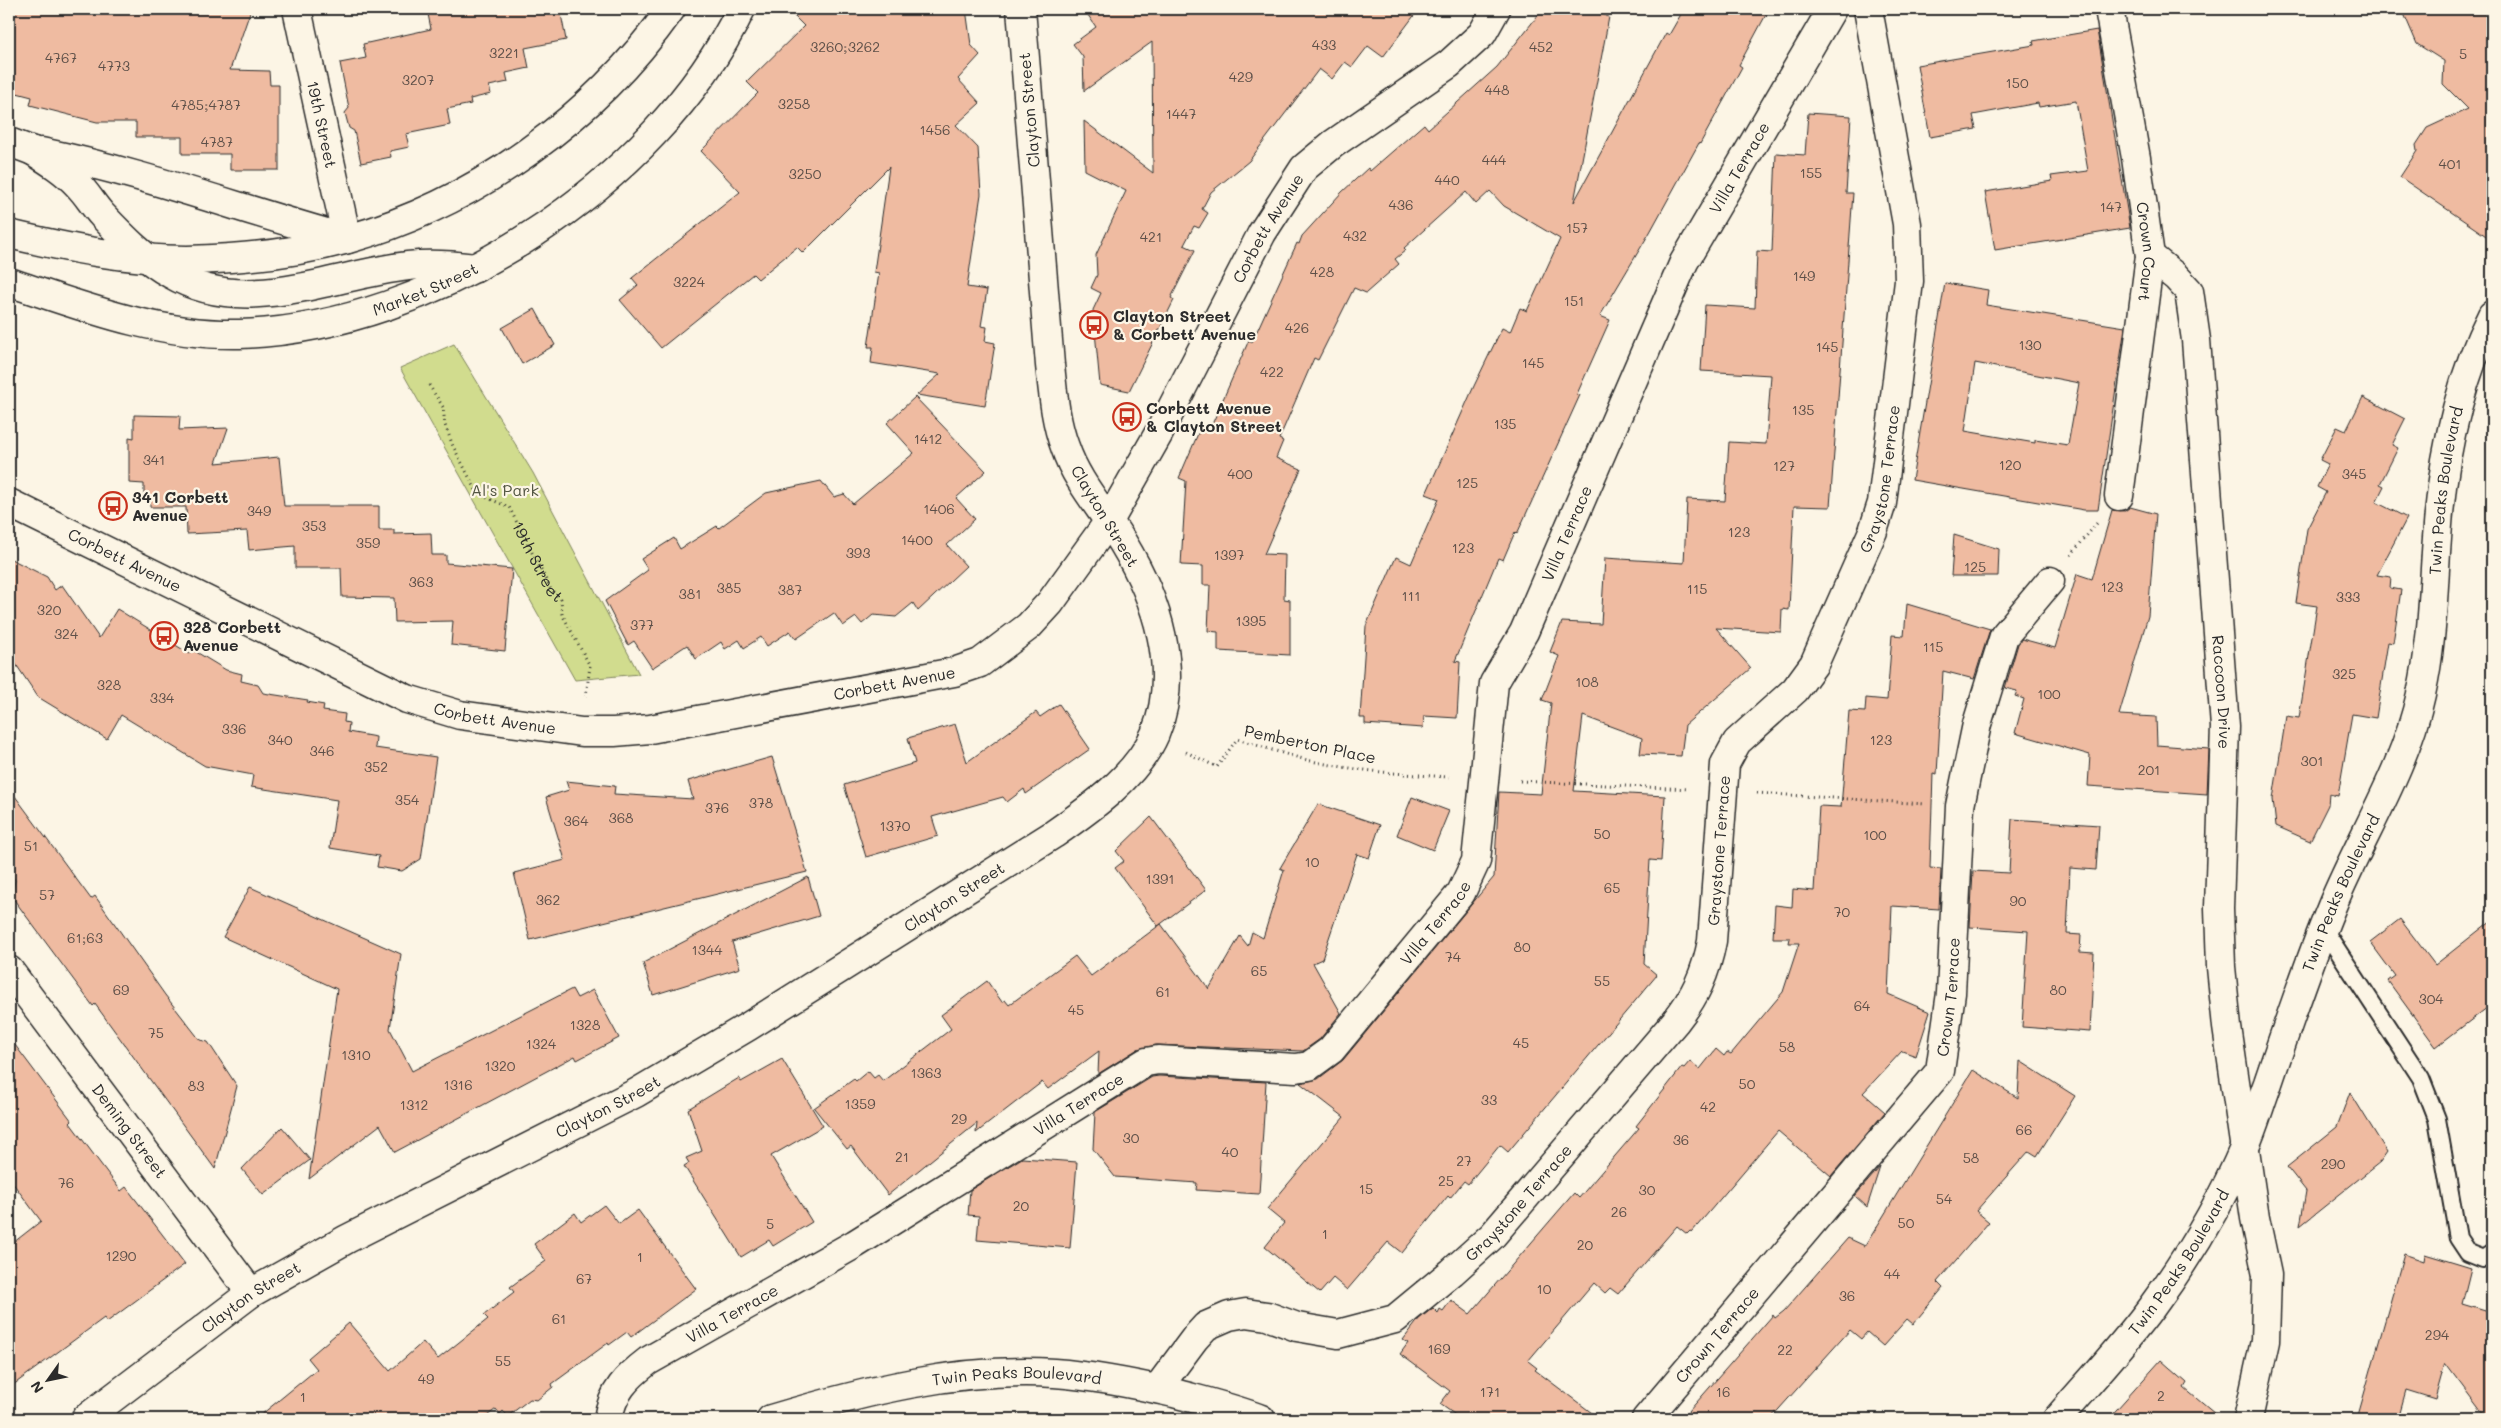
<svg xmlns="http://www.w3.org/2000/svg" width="2501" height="1428" viewBox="0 0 2501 1428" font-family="Mali,sans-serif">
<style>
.green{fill:#d1dc8e;stroke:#7e845c}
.building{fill:#efbba1;stroke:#2b2b2b;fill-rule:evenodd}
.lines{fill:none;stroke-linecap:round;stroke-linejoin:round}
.lane-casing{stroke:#2b2b2b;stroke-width:20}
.street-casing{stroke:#2b2b2b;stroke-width:31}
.secondary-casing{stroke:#2b2b2b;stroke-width:31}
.primary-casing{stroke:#2b2b2b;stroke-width:31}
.path{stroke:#2b2b2b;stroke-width:3;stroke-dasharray:1 4;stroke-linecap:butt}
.lane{stroke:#fcf5e5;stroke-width:16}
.street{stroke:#fcf5e5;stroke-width:28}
.secondary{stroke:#fcf5e5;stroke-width:28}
.primary{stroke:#fcf5e5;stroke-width:28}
.labels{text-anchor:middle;stroke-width:4.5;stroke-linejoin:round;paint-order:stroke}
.number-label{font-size:14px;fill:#5c4f48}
.street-label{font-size:16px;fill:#2b2b2b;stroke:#fcf5e5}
.poi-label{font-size:16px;font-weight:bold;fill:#2b2b2b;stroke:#fcf5e5;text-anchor:start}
.park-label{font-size:16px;fill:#545744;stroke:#fcf5e5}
</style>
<rect width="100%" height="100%" fill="#fcf5e5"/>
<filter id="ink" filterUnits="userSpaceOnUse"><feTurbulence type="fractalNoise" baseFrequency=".02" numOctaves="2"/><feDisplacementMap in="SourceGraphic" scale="10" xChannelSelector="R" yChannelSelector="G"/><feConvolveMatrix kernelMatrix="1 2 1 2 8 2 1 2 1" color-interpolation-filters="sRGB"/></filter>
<g filter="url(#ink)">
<!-- green -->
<polygon class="green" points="454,344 533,473 639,674 575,680 400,368"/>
<!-- building -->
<g class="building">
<polygon points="9,9 251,9 230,70 269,71 270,85 279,85 279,170 230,170 230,154 182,154 182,137 136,137 136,122 97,122 30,105 32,97 9,91"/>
<polygon points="427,9 560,9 566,40 525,48 529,68 506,73 508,82 489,86 491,94 470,99 471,104 447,109 450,125 406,134 409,147 390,151 391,157 361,163 354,131 349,128 345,113 349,108 340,63 366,58 363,44 431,29"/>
<polygon points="787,9 966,9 971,45 980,55 958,79 980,103 956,125 978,148 981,194 967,287 987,290 981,326 987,327 985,341 995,343 985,406 917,395 940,374 871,363 873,347 868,347 879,273 874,272 889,167 803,253 797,247 758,279 753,274 661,348 620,300 638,285 632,278 740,192 701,151 758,93 747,82 804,26"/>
<polygon points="1084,9 1419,9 1383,57 1368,46 1352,67 1345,62 1332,79 1319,69 1249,161 1211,192 1202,209 1208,213 1199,228 1194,226 1184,245 1195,250 1171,298 1174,300 1129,391 1100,385 1093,310 1101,293 1091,288 1097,275 1096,255 1126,191 1085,170 1084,121 1153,173 1152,42 1084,91 1083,57 1073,44 1096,27"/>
<polygon points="1543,9 1606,9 1605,16 1609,17 1574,202 1666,33 1669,35 1684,9 1769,9 1739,65 1742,67 1700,144 1699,143 1650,232 1600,316 1610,320 1577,394 1580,395 1517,534 1515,532 1503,560 1498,558 1455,661 1460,662 1457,718 1424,716 1423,728 1365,724 1365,718 1360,718 1366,626 1396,557 1411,564 1439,499 1426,494 1474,386 1502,328 1510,332 1520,308 1527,311 1560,239 1504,206 1490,191 1476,204 1466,192 1404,248 1406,250 1395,259 1399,264 1366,293 1354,288 1318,360 1314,358 1279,439 1283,441 1276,458 1301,469 1264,554 1285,555 1284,599 1290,600 1290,655 1218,651 1218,632 1208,631 1210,585 1203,585 1203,566 1181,565 1186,481 1179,478 1200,429 1206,431 1207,428 1210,429 1249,340 1252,342 1297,243 1299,244 1302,236 1342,192 1368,168 1370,171 1424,124 1428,129 1497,67"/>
<polygon points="2402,9 2492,9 2492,240 2400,177 2417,151 2416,145 2427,128 2468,109 2443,84 2444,61 2417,44"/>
<polygon points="2097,30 2130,228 1995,250 1985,192 2052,181 2051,176 2088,171 2076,101 2039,107 2038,103 1973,115 1976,129 1930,137 1917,65 2034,45 2033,41"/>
<polygon points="1808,113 1851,116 1846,193 1853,193 1830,507 1794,506 1789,610 1782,609 1781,632 1716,628 1751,668 1685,725 1681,756 1640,754 1642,738 1583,716 1574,791 1665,796 1661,861 1650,860 1644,964 1657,975 1508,1152 1500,1145 1468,1184 1464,1181 1450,1198 1448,1196 1402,1253 1388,1242 1347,1290 1333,1278 1320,1293 1265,1247 1284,1223 1267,1209 1344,1117 1300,1083 1318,1079 1343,1060 1494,877 1499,792 1541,794 1551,703 1542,700 1559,656 1550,652 1562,622 1601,624 1605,558 1684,563 1687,499 1725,501 1729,442 1766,444 1771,375 1701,371 1705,305 1755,308 1757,251 1772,252 1776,153 1805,155"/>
<path d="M 1945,283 L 1988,290 L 1986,305 L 2125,327 L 2098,510 L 2084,510 L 1912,480 ZM 1975,363 L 2079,383 L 2068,445 L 2035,440 L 2035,443 L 1965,431 Z"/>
<polygon points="535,309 555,345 522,364 502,328"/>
<polygon points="915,397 986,471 956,498 975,519 947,545 966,566 918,611 913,603 896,617 873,615 862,624 856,617 843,626 834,613 796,639 790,631 767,646 761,637 744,648 739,640 725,649 721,642 696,659 687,645 652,668 634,641 628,645 605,601 648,570 641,559 674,538 680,549 717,526 719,528 766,493 821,481 834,497 844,494 853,504 914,453 887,423"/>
<polygon points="2363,397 2405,419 2392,445 2398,448 2380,484 2384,486 2376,502 2407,518 2377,575 2391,577 2390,588 2401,590 2393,643 2388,642 2376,718 2352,714 2338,796 2329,794 2328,805 2310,841 2276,826 2273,799 2286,716 2299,718 2317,606 2296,603 2307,529 2326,492 2317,487 2328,464 2320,460 2337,427 2346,431"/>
<polygon points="134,415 180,416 179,430 228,428 216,463 279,457 284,506 379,506 379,530 394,530 394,534 431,533 432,555 446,555 446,563 512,569 505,651 451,645 453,621 395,622 394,598 342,597 341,568 295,568 295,546 249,550 247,531 187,534 186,507 150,507 150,496 144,496 144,484 129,483 129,437 134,438"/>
<polygon points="2130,507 2156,514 2148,616 2119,715 2156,717 2157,745 2209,749 2207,794 2088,786 2090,755 2015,733 2024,699 2015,696 2017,691 2005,688 2018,644 2022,639 2055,648 2077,574 2092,579 2112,510 2125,511"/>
<polygon points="1954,535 1999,549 1998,576 1951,576"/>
<polygon points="9,558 47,577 55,590 62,585 99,638 117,609 190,654 193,650 226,670 242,674 241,681 258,685 263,693 308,700 307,702 324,705 323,711 345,714 344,722 349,723 348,732 376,737 375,748 436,757 421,859 402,871 377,867 379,856 330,848 337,800 251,787 253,775 205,766 121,715 107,739 38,697 9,654"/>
<polygon points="1907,604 1990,629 1974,679 1943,671 1937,774 1933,773 1930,868 1941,869 1939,909 1892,906 1888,994 1930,1012 1916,1056 1902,1051 1863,1093 1885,1112 1831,1176 1778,1131 1692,1232 1690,1231 1687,1234 1677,1226 1618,1294 1610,1288 1605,1293 1594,1283 1528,1361 1537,1368 1535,1370 1600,1419 1461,1419 1440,1404 1450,1391 1400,1354 1408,1343 1403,1340 1419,1319 1433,1308 1438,1313 1440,1309 1443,1311 1451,1300 1470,1314 1574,1193 1579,1198 1639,1128 1636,1126 1682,1067 1684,1068 1690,1061 1700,1069 1716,1049 1724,1056 1727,1052 1731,1054 1783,992 1799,943 1789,943 1790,938 1773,938 1775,905 1792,907 1793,889 1814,891 1819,806 1841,807 1849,711 1865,712 1866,698 1887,700 1892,635 1904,636"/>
<polygon points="1059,704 1090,749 1026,794 1024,789 1007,802 1003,797 932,817 938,836 866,857 844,785 915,763 908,738 955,724 967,762 1036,712 1040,717"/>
<polygon points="772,757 807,872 530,940 514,873 565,860 546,797 569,790 566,781 615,786 614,794 693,799 688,781"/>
<polygon points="9,788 91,899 95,896 165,995 200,1040 208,1042 237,1086 215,1169 95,1004 93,1006 12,897 15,880 9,872"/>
<polygon points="1412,797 1449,811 1433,850 1397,835"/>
<polygon points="1318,804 1380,825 1369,858 1357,854 1322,959 1313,963 1341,1013 1320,1039 1303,1051 1156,1045 1138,1049 1098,1074 1099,1051 1048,1089 1042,1082 976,1133 977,1123 888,1195 851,1146 847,1149 814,1108 854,1079 856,1081 868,1071 874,1078 878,1075 883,1081 951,1029 941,1015 987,981 1002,1002 1005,1000 1009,1005 1075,956 1091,976 1161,924 1209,989 1240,936 1248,946 1252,932 1263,938 1284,870 1280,868"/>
<polygon points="1151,817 1206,890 1158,926 1115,868 1124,861 1116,851"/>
<polygon points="2012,819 2099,825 2096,870 2070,868 2067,934 2081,935 2080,952 2094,953 2090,1032 2022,1027 2028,931 1970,927 1973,871 2009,873"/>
<polygon points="808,877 819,916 732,942 740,968 653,995 643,963"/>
<polygon points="250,887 401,954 390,1029 412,1071 572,989 577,998 593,990 619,1038 577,1060 575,1056 395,1152 380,1125 309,1179 337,989 223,937"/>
<polygon points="2400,919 2435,965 2492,920 2492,1004 2436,1047 2388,981 2395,976 2370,942"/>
<polygon points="9,1037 72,1121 70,1123 121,1191 126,1187 185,1264 107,1322 104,1318 9,1388 9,1246 41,1221 9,1178"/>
<polygon points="782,1059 823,1126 771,1156 812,1222 773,1246 769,1240 741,1257 684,1166 689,1163 686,1158 702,1151 688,1109 739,1078 741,1082"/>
<polygon points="2020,1061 2075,1096 2037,1156 2029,1151 1976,1211 1989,1222 1937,1282 1943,1288 1913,1324 1907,1319 1883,1346 1867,1332 1861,1339 1850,1330 1770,1419 1682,1419 1773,1315 1775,1318 1784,1311 1848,1238 1865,1246 1973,1070 2018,1098"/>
<polygon points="1159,1076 1266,1082 1259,1194 1196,1190 1197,1183 1115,1177 1093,1149 1095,1112 1152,1077"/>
<polygon points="2350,1092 2387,1152 2380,1162 2300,1226 2306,1191 2287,1167 2337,1127"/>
<polygon points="282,1127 310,1160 263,1195 242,1169"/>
<polygon points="1022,1158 1077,1162 1070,1248 977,1240 979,1216 968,1215 970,1190"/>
<polygon points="1880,1167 1867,1207 1855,1196"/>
<polygon points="604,1205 619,1224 638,1210 696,1289 631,1337 627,1332 609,1345 608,1343 552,1384 553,1387 537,1400 530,1399 508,1416 503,1411 500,1414 496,1409 483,1419 256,1419 317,1369 308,1358 349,1323 390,1371 423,1342 438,1359 488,1319 484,1315 514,1292 510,1287 546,1261 534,1244 575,1213 581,1222"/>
<polygon points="2404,1254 2424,1261 2425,1254 2471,1268 2462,1304 2492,1313 2492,1419 2487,1419 2445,1363 2435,1399 2406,1390 2398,1419 2357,1419"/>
<polygon points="2161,1360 2187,1383 2184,1388 2221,1419 2108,1419"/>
</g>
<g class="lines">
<defs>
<polyline id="lane" points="2323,928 2421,1078 2437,1119 2458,1238 2468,1253 2483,1259 2492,1253"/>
<g id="street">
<path id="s2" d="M 297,9 L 347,239"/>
<path id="s3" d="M 2109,9 L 2136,158 L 2150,256 L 2119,496"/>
<path id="s4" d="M 2150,256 L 2176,277 L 2189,291 L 2196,340 L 2225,727 L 2219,908 L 2221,967 L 2227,1027 L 2255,1218 L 2267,1275 L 2265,1341 L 2248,1419"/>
<path id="s5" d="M 9,503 L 407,699 L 460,715 L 582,732 L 614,732 L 650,729 L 954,672 L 980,663 L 1029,626 L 1050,603 L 1109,521 L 1159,433 L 1262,233 L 1304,168 L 1333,144 L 1449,64 L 1482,34 L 1496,9"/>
<path id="s6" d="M 9,970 L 251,1293"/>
<path id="s7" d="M 1157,1389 L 1195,1338 L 1206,1326 L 1229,1316 L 1246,1313 L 1267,1316 L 1297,1327 L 1338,1334 L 1395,1319 L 1452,1272 L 1492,1236 L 1675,1022 C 1695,997 1706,973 1712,941 L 1725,764 L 1737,742 L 1795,690 L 1814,664 L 1873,531 L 1882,503 L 1909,281 L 1907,224 L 1868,9"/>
<path id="s8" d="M 608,1419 C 612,1392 627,1377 648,1361 L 855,1244 L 1146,1062 L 1158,1060 L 1296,1068 L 1309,1066 L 1331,1050 L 1461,893 L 1476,861 L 1494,683 L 1524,632 L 1684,262 L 1832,9"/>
<path id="s9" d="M 1646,1419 L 1940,1071 L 1951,993 L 1960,806 L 1977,724 L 2004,636 L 2050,581"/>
<path id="s10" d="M 2057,1419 C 2088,1383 2122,1347 2151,1308 C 2188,1258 2221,1203 2245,1146 C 2254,1126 2260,1104 2268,1083 C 2288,1024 2308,964 2332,906 C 2361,836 2405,769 2421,694 C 2433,642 2433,590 2437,538 C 2442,461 2457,384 2492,315"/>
</g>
<g id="secondary">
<polyline points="9,142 33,151"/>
<path id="s11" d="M 85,1419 L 251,1293 L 347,1239 L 636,1093 L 749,1026 L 1054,834 C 1090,809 1137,776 1155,734 C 1181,671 1157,599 1123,543 C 1104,511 1077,483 1065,447 C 1055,421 1053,392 1050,365 L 1021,9"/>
<path id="s12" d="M 771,1419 C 862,1392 958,1367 1054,1373 C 1095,1376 1135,1384 1174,1393 C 1203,1401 1233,1408 1261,1419"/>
</g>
<g id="primary">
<path d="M 33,151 C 49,161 65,171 78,185 C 87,194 93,205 102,215 C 122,236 145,260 171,274 C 245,318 331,275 408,266 C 431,263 453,265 476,268"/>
<path d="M 41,152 C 144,173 243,210 344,238"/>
<path d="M 9,234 C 67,248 127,260 187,260 C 240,259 297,253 348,239 C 476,203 594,118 671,9"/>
<path id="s13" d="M 9,282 C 84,307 159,336 240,334 C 433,328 657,184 741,9"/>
</g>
</defs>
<!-- lane casing -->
<use href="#lane" class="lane-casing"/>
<!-- street casing -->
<use href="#street" class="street-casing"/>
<!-- secondary casing -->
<use href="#secondary" class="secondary-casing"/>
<!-- primary casing -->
<use href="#primary" class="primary-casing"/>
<!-- path -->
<g class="path">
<path id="s1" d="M 429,385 L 443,407 L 445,425 L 453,446 L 478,494 L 509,507 L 551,590 L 561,599 L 562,614 L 590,666 L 586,696"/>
<polyline points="2071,555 2097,523"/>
<path d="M 1186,752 L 1217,767 L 1237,739 C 1260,746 1284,754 1307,760 C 1354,771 1401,774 1449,777"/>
<polyline points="1520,781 1689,789"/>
<polyline points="1757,793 1926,804"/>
</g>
<!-- lane -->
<use href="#lane" class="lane"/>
<!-- street -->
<use href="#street" class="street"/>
<!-- secondary -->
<use href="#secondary" class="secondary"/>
<!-- primary -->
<use href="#primary" class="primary"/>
</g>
</g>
<!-- icons -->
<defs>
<symbol id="bus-ring" viewBox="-11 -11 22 22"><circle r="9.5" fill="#fcf5e5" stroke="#c8321e" stroke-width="1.5"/><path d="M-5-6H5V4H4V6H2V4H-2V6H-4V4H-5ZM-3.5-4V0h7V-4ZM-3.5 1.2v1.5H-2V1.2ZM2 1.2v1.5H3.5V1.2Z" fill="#c8321e"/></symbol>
</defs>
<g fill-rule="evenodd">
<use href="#bus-ring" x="1078" y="309" width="32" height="32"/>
<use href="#bus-ring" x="1111" y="401" width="32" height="32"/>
<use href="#bus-ring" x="97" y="490" width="32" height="32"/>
<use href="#bus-ring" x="148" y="620" width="32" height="32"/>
</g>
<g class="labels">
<!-- number labels -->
<g class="number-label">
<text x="1324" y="50">433</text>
<text x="845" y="52">3260;3262</text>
<text x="1541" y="52">452</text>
<text x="504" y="58">3221</text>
<text x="2463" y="59">5</text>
<text x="61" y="63">4767</text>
<text x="114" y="71">4773</text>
<text x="1241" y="82">429</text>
<text x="418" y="85">3207</text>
<text x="2017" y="88">150</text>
<text x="1497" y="95">448</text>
<text x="794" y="109">3258</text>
<text x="206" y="110">4785;4787</text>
<text x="1181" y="119">1447</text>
<text x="935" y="135">1456</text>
<text x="217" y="147">4787</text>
<text x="1494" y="165">444</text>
<text x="2450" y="169">401</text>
<text x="1811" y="178">155</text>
<text x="805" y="179">3250</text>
<text x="1447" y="185">440</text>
<text x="1401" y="210">436</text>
<text x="2111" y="212">147</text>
<text x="1577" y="233">157</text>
<text x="1355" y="241">432</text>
<text x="1151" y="242">421</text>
<text x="1322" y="277">428</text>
<text x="1804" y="281">149</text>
<text x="689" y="287">3224</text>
<text x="1574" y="306">151</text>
<text x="1297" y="333">426</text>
<text x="2030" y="350">130</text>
<text x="1827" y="352">145</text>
<text x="1533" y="368">145</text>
<text x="1272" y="377">422</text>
<text x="1803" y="415">135</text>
<text x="1505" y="429">135</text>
<text x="928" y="444">1412</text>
<text x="154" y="465">341</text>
<text x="2010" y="470">120</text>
<text x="1784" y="471">127</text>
<text x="1240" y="479">400</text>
<text x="2354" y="479">345</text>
<text x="1467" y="488">125</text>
<text x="939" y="514">1406</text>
<text x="259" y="516">349</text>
<text x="314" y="531">353</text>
<text x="1739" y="537">123</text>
<text x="917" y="545">1400</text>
<text x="368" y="548">359</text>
<text x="1463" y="553">123</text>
<text x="858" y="558">393</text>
<text x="1229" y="560">1397</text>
<text x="1975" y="572">125</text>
<text x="421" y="587">363</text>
<text x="2112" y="592">123</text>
<text x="729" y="593">385</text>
<text x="1697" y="594">115</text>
<text x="790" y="595">387</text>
<text x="690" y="599">381</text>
<text x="1411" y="601">111</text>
<text x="2348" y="602">333</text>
<text x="49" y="615">320</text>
<text x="1251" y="626">1395</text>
<text x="642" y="630">377</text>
<text x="66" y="639">324</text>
<text x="1933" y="652">115</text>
<text x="2344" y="679">325</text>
<text x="1587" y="687">108</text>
<text x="109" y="690">328</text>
<text x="2049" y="699">100</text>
<text x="162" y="703">334</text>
<text x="234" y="734">336</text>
<text x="280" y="745">340</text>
<text x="1881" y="745">123</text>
<text x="322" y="756">346</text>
<text x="2312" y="766">301</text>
<text x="376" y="772">352</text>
<text x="2149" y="775">201</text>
<text x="407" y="805">354</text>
<text x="761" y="808">378</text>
<text x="717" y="813">376</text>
<text x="621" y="823">368</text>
<text x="576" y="826">364</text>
<text x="895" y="831">1370</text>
<text x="1602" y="839">50</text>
<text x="1875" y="840">100</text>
<text x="31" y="851">51</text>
<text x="1312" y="867">10</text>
<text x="1160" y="884">1391</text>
<text x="1612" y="893">65</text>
<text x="47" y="900">57</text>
<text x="548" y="905">362</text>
<text x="2018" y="906">90</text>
<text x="1842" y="917">70</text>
<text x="85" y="943">61;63</text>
<text x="1522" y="952">80</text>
<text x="707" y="955">1344</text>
<text x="1453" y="962">74</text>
<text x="1259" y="976">65</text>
<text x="1602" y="986">55</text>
<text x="121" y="995">69</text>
<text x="2058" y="995">80</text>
<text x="1163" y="997">61</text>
<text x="2431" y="1004">304</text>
<text x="1862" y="1011">64</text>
<text x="1076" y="1015">45</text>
<text x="585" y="1030">1328</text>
<text x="156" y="1038">75</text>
<text x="1521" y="1048">45</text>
<text x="541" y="1049">1324</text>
<text x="1787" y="1052">58</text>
<text x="356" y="1060">1310</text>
<text x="500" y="1071">1320</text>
<text x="926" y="1078">1363</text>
<text x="1747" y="1089">50</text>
<text x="458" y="1090">1316</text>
<text x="196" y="1091">83</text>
<text x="1489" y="1105">33</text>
<text x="860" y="1109">1359</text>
<text x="414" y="1110">1312</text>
<text x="1708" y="1112">42</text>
<text x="959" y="1124">29</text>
<text x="2024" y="1135">66</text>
<text x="1131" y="1143">30</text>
<text x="1681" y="1145">36</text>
<text x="1230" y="1157">40</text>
<text x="902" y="1162">21</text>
<text x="1971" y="1163">58</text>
<text x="1464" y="1166">27</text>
<text x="2333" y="1169">290</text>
<text x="1446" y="1186">25</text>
<text x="66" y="1188">76</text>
<text x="1366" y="1194">15</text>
<text x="1647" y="1195">30</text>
<text x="1944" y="1204">54</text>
<text x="1021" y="1211">20</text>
<text x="1619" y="1217">26</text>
<text x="1906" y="1228">50</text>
<text x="770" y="1229">5</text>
<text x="1325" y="1239">1</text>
<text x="1585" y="1250">20</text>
<text x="121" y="1261">1290</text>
<text x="640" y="1262">1</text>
<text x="1892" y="1279">44</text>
<text x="584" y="1284">67</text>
<text x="1544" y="1294">10</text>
<text x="1847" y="1301">36</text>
<text x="559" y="1324">61</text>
<text x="2437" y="1340">294</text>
<text x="1439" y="1354">169</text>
<text x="1785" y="1355">22</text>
<text x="503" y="1366">55</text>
<text x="426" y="1384">49</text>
<text x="1490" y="1397">171</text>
<text x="1723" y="1397">16</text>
<text x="2161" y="1401">2</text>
<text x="303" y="1402">1</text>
</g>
<!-- street labels -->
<g class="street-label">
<text transform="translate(1029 110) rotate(-95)" y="6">Clayton Street</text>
<text dy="6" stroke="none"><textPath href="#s2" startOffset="118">19th Street</textPath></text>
<text dy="6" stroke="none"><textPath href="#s8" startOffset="1834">Villa Terrace</textPath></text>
<text dy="6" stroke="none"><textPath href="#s5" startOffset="1554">Corbett Avenue</textPath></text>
<text dy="6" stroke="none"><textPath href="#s3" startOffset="246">Crown Court</textPath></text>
<text dy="6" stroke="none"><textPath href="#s13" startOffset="430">Market Street</textPath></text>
<text dy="6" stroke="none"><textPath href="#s7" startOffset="1286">Graystone Terrace</textPath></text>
<text dy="6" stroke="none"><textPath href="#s10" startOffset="1024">Twin Peaks Boulevard</textPath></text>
<text transform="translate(1105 516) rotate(59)" y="6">Clayton Street</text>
<text dy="6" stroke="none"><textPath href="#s8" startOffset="1429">Villa Terrace</textPath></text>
<text dy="6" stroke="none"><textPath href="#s5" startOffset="129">Corbett Avenue</textPath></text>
<text dy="6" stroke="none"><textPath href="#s1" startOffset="216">19th Street</textPath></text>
<text dy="6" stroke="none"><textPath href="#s5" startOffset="939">Corbett Avenue</textPath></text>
<text dy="6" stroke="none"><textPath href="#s4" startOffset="455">Raccoon Drive</textPath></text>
<text dy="6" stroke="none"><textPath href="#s5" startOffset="534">Corbett Avenue</textPath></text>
<text transform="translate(1310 744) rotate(12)" y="6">Pemberton Place</text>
<text dy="6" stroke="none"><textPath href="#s7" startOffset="866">Graystone Terrace</textPath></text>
<text dy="6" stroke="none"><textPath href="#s10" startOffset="604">Twin Peaks Boulevard</textPath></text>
<text dy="6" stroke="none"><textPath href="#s11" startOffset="1016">Clayton Street</textPath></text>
<text dy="6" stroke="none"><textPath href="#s8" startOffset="1009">Villa Terrace</textPath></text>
<text dy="6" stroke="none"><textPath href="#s9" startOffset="530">Crown Terrace</textPath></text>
<text dy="6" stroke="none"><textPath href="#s8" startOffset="574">Villa Terrace</textPath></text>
<text dy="6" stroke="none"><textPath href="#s11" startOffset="611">Clayton Street</textPath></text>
<text dy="6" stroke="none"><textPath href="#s6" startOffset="201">Deming Street</textPath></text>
<text dy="6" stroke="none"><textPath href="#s7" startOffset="446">Graystone Terrace</textPath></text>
<text dy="6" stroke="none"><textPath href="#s10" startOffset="199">Twin Peaks Boulevard</textPath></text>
<text dy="6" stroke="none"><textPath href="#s11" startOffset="206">Clayton Street</textPath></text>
<text dy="6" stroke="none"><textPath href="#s8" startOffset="169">Villa Terrace</textPath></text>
<text dy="6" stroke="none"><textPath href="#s9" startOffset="110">Crown Terrace</textPath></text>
<text dy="6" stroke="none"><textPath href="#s12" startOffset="251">Twin Peaks Boulevard</textPath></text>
</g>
<!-- poi labels -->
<g class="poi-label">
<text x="1113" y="322">Clayton Street<tspan x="1113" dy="18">&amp; Corbett Avenue</tspan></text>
<text x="1146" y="414">Corbett Avenue<tspan x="1146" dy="18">&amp; Clayton Street</tspan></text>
<text x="132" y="503">341 Corbett<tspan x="132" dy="18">Avenue</tspan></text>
<text x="183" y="633">328 Corbett<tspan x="183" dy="18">Avenue</tspan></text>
</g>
<!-- park labels -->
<g class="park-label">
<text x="505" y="496">Al's Park</text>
</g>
</g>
<!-- margin -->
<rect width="2501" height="1428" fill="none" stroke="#fcf5e5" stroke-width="30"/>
<rect x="15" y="15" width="2471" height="1398" fill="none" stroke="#2b2b2b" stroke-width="2" filter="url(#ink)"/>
<!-- north arrow -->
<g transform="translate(48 1380) rotate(237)" stroke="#fcf5e5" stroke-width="4" paint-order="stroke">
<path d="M0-4L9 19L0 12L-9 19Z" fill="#2b2b2b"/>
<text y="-8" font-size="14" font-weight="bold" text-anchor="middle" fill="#2b2b2b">N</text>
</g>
</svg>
